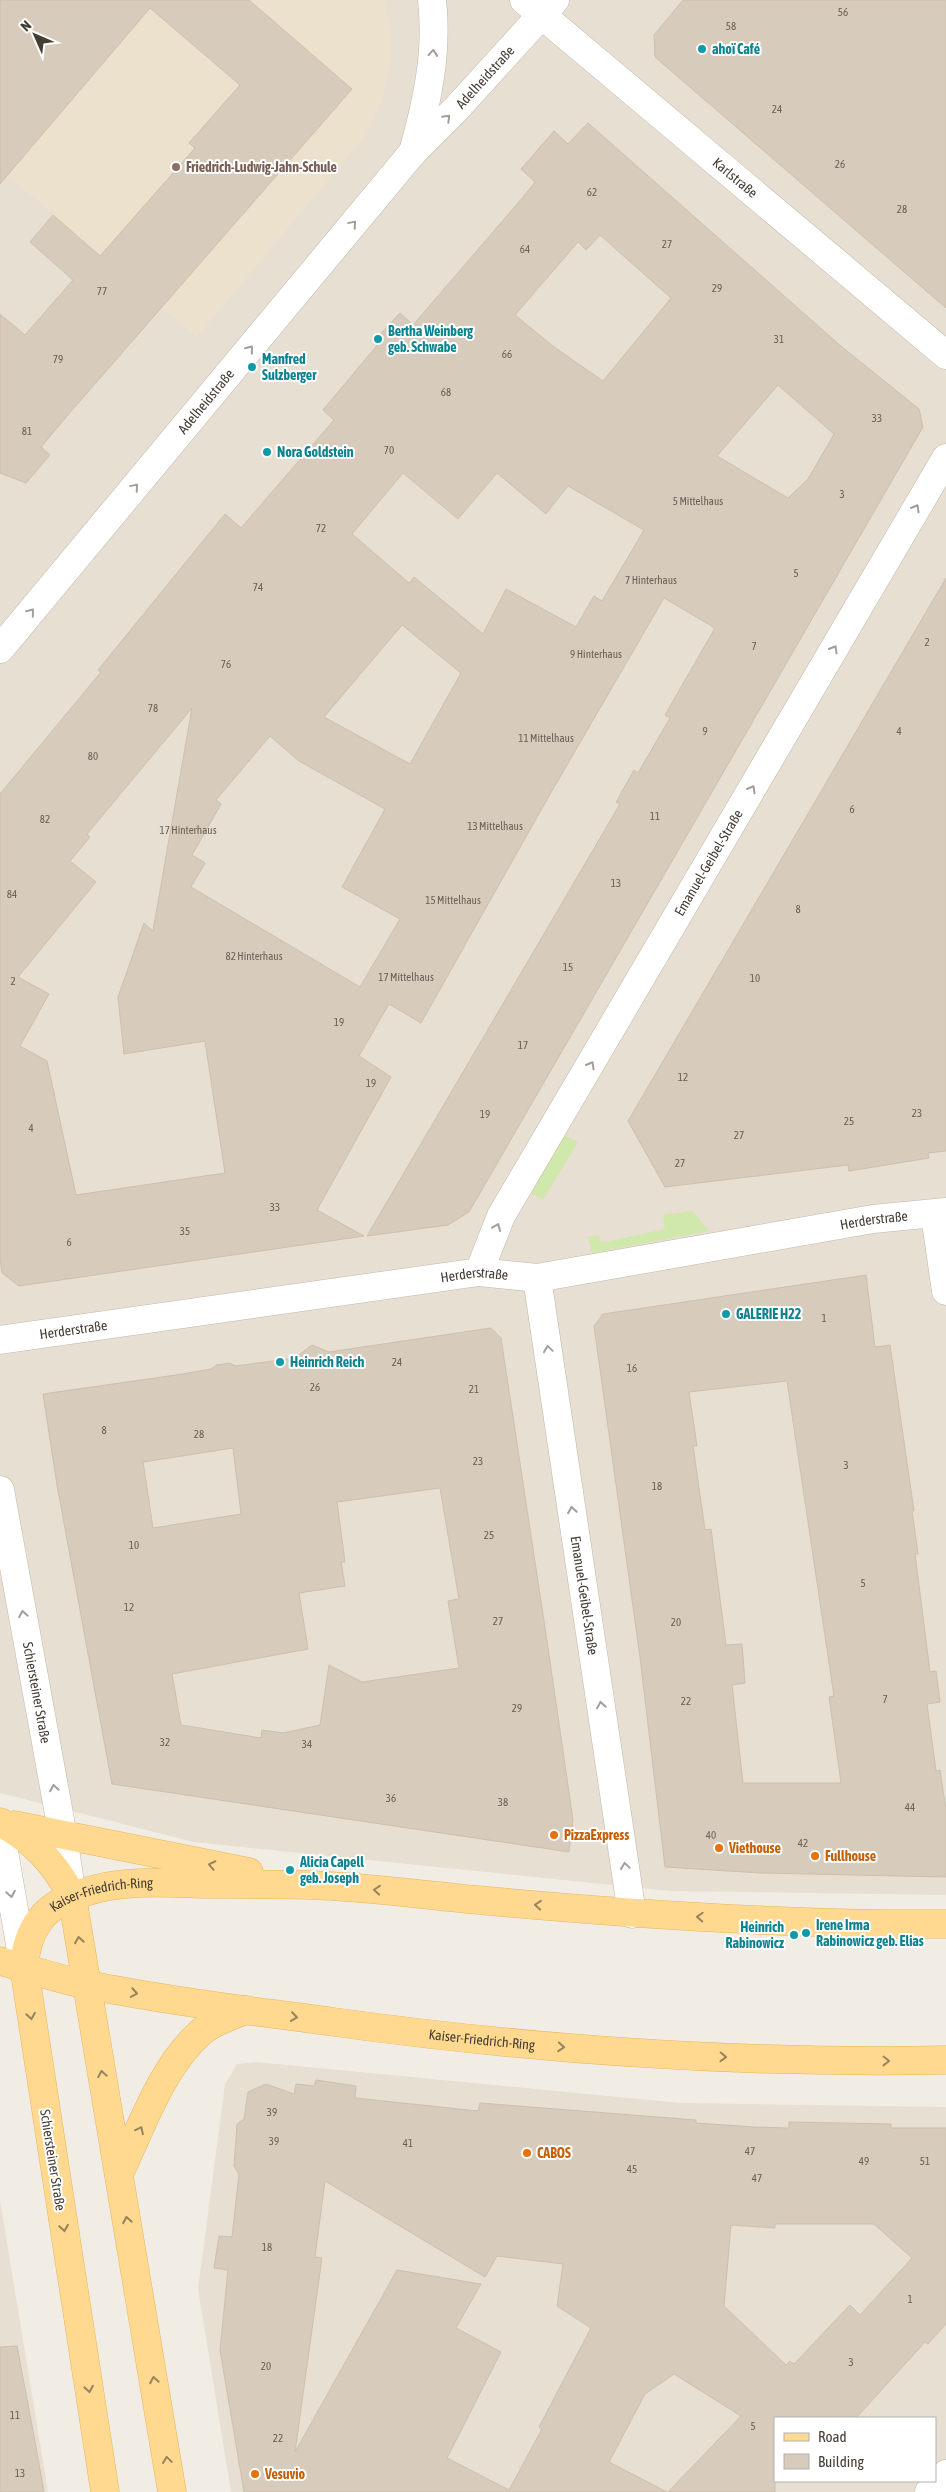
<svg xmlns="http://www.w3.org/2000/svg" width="946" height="2492" viewBox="0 0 946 2492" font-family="'Asap Condensed',sans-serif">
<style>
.residential{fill:#e6dfd2;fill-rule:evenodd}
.education{fill:#ece1cd}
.green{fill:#d0e8ab}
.building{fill:#d7cbbc;stroke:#cfbfac;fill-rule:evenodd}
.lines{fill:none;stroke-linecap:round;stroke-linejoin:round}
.minor-casing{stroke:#c1b7a9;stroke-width:29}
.tertiary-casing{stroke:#c1b7a9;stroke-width:29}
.primary-casing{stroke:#e5b55f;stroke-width:29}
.minor{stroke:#fff;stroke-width:28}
.tertiary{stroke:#fff;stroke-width:28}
.primary{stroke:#ffd990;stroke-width:28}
.oneway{stroke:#a29e9a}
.oneway2{stroke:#98835d}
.culture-dot{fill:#0f9aa8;stroke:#fff;stroke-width:2}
.education-dot{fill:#8d6e63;stroke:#fff;stroke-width:2}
.food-dot{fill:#e8710a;stroke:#fff;stroke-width:2}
.labels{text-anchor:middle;stroke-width:4;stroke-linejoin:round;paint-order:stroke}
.number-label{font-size:11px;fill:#696056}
.culture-label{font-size:14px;font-weight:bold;fill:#0d838f;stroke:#fff;text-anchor:start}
.street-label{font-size:14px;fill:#443d34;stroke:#fff}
.education-label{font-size:14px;font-weight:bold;fill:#785e54;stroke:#fff;text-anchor:start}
.food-label{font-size:14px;font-weight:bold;fill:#c56008;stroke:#fff;text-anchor:start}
</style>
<rect width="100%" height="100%" fill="#f2ede4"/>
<!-- residential -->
<g class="residential">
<polygon points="0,0 946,0 946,1895 670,1891 194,1842 0,1793"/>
<path d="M 256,2062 L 680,2103 L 946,2107 L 946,2492 L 231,2492 L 198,2289 L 225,2084 L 237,2064 ZM 775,2418 L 935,2418 L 935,2481 L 775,2481 Z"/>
<polygon points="0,2200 48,2492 0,2492"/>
</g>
<!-- education -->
<polygon class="education" points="103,0 384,0 390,23 390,64 382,101 366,135 197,337 7,175 134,27"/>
<!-- green -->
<g class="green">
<polygon points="563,1135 578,1142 543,1200 531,1193"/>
<polygon points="692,1211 709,1231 592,1253 588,1237 599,1235 601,1243 665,1229 663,1215"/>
</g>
<!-- building -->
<g class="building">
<polygon points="0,0 249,0 352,89 67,416 41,447 50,455 26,483 0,473 0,314 25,335 73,280 30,242 53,215 100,256 195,148 189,143 240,85 150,8 0,184"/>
<polygon points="683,0 946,0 946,308 655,57 654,35"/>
<path d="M 588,123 L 842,347 L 919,409 L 923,427 L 469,1212 L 448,1225 L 367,1236 L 620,804 L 616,802 L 634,770 L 638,773 L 670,718 L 665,715 L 715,628 L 664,598 L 549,796 L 421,1023 L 389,1004 L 359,1056 L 391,1077 L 317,1210 L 364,1236 L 19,1286 L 2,1273 L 0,1260 L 0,794 L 101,672 L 98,670 L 225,514 L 241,528 L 334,420 L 323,410 L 380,342 L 376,339 L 400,313 L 413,325 L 524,196 L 535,182 L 521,169 L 554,131 L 568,144 ZM 600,235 L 671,298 L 603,381 L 554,347 L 515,315 L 578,242 L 586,250 ZM 778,385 L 834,434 L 808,479 L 788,498 L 717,456 ZM 403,473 L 458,519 L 497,473 L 546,514 L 568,486 L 644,530 L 602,601 L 594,596 L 576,627 L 506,589 L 483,634 L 414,577 L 409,583 L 352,534 ZM 402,625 L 461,673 L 410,764 L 324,717 ZM 192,708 L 153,931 L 144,923 L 118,997 L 124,1054 L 205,1041 L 225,1173 L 76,1195 L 47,1061 L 20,1046 L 49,994 L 18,977 L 96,882 L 70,861 L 90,837 L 87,834 ZM 270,736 L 299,761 L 385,809 L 342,887 L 400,919 L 360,987 L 191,887 L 205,863 L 192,855 L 221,804 L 216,800 Z"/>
<polygon points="946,578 946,1151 928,1153 929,1158 849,1171 848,1165 665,1187 628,1121"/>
<path d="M 866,1275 L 875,1347 L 890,1345 L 914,1511 L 912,1511 L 918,1554 L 915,1554 L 930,1672 L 936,1671 L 940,1702 L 927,1704 L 936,1771 L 940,1770 L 946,1810 L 946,1877 L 761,1873 L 665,1867 L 640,1657 L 594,1326 L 603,1314 ZM 787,1381 L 834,1696 L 829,1697 L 841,1783 L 743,1783 L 732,1685 L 745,1683 L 742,1644 L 726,1645 L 711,1529 L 705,1530 L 693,1446 L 697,1446 L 689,1392 Z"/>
<path d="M 491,1328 L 501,1338 L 547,1641 L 573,1820 L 569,1852 L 112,1784 L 57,1485 L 43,1394 L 176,1375 L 211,1369 L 217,1365 L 229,1363 L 236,1366 L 295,1358 L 312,1345 L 329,1352 ZM 233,1448 L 241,1514 L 153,1528 L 143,1462 ZM 440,1488 L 459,1599 L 448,1601 L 459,1668 L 362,1682 L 329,1665 L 320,1725 L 283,1733 L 262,1730 L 261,1738 L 181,1725 L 172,1674 L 308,1649 L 299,1593 L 345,1586 L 341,1562 L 345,1562 L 337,1502 Z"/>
<path d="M 316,2080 L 356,2086 L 355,2098 L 478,2111 L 480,2103 L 696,2120 L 696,2123 L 754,2127 L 789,2128 L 789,2122 L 891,2124 L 891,2128 L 946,2128 L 946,2324 L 928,2344 L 925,2342 L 856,2418 L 775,2418 L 775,2492 L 668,2492 L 741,2416 L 674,2374 L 645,2394 L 609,2462 L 667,2492 L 244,2492 L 220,2350 L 228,2270 L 214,2268 L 219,2236 L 232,2237 L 239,2174 L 234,2166 L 237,2124 L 244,2119 L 248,2092 L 266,2084 L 294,2094 L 296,2084 L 314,2086 ZM 325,2181 L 485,2277 L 497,2256 L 563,2264 L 557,2306 L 591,2328 L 539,2427 L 542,2429 L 509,2490 L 447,2458 L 501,2352 L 456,2328 L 481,2284 L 397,2270 L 295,2452 L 322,2258 L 315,2257 ZM 775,2224 L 874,2224 L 912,2258 L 860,2315 L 850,2305 L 794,2364 L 790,2361 L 786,2365 L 724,2306 L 731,2225 L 775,2228 Z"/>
<polygon points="17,2346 36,2447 44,2492 0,2492 0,2347"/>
</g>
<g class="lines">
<defs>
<g id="minor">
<path id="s1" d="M 524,0 L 946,355"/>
<path id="s2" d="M 413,152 L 457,108 L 555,0"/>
<polyline points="935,1215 946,1291"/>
<path id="s3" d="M 479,1272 L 501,1216 L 946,458"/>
<path id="s4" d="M 537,1278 L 632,1914"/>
<path id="s5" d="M 0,1340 L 479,1272 L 537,1278 L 873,1219 L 946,1212"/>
<polyline points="929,2492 946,2474"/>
</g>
<g id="tertiary">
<path id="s6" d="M 0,649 L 413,152 C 427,103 438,52 432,0"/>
<path id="s7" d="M 0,1490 L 63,1836 L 72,1896"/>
<polyline points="0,1829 24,1967"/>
</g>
<g id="primary">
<path d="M 0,1822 C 34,1841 54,1862 72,1896 L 172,2492"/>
<polyline points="14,1825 249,1872"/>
<path id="s8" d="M 0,1961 C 29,1969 58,1979 88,1985 C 169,2001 252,2011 334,2022 C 537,2050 742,2064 946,2060"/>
<path d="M 119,2174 C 142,2126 161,2068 201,2032 C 214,2021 231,2016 246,2010"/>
<path id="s9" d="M 105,2492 L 24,1967 C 27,1928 44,1905 82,1893 C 122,1879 166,1883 207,1884 C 241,1884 276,1884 310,1885 C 370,1887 430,1896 489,1901 C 641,1915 793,1925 946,1924"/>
</g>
</defs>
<!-- minor casing -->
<use href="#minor" class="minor-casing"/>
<!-- tertiary casing -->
<use href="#tertiary" class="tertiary-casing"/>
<!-- primary casing -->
<use href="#primary" class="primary-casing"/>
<!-- minor -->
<use href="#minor" class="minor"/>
<!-- tertiary -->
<use href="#tertiary" class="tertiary"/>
<!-- primary -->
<use href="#primary" class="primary"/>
</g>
<!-- one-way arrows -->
<defs><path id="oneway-chevron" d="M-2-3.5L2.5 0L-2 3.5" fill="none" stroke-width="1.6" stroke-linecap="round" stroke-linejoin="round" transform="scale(1.25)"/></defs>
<g class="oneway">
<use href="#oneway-chevron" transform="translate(433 53) rotate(-85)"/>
<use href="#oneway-chevron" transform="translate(447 118) rotate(-45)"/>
<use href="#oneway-chevron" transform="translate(353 224) rotate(-50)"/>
<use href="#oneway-chevron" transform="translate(250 349) rotate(-51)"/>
<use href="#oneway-chevron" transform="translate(135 487) rotate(-50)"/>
<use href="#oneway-chevron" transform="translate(916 508) rotate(-60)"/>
<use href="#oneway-chevron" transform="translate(31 612) rotate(-51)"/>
<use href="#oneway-chevron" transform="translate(834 649) rotate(-60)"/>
<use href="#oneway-chevron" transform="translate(752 789) rotate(-60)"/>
<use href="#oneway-chevron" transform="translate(591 1065) rotate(-60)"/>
<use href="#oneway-chevron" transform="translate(497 1227) rotate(-68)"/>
<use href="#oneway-chevron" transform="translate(548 1349) rotate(-98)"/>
<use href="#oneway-chevron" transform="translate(572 1510) rotate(-99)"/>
<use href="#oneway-chevron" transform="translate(23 1614) rotate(-100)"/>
<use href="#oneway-chevron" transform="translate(601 1705) rotate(-99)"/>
<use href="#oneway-chevron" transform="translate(54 1788) rotate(-100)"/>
<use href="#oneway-chevron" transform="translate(625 1866) rotate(-98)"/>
<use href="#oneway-chevron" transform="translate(11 1894) rotate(80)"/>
</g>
<g class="oneway2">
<use href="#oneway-chevron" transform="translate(212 1865) rotate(-168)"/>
<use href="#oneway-chevron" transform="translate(377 1890) rotate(-175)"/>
<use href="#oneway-chevron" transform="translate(538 1905) rotate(-175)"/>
<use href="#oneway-chevron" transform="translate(700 1917) rotate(-177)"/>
<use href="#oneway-chevron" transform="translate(79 1940) rotate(-99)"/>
<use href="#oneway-chevron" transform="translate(134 1993) rotate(10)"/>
<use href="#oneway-chevron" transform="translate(31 2016) rotate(81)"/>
<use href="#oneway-chevron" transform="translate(294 2017) rotate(8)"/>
<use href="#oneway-chevron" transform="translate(561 2047) rotate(4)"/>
<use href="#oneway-chevron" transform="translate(723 2057) rotate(2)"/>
<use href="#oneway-chevron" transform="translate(886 2061) rotate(1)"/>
<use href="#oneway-chevron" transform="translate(102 2074) rotate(-100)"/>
<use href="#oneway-chevron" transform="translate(140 2130) rotate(-64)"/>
<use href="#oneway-chevron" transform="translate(127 2220) rotate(-100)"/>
<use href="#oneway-chevron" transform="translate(64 2228) rotate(81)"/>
<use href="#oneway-chevron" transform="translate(154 2380) rotate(-100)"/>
<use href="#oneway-chevron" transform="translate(89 2389) rotate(81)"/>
<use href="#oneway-chevron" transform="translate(167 2460) rotate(-98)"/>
</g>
<!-- markers -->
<g class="culture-dot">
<circle cx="702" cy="49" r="5"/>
<circle cx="378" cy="339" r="5"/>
<circle cx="252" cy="367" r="5"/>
<circle cx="267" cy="452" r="5"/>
<circle cx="726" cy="1314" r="5"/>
<circle cx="280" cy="1362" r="5"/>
<circle cx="290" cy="1870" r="5"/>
<circle cx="806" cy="1933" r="5"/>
<circle cx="794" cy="1935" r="5"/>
</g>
<circle class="education-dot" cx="176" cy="167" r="5"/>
<g class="food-dot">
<circle cx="554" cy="1835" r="5"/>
<circle cx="719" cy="1848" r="5"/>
<circle cx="815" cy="1856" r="5"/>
<circle cx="527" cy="2153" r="5"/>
<circle cx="255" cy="2474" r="5"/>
</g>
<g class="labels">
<!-- number labels -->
<g class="number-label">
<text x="843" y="16">56</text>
<text x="731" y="30">58</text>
<text x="777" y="113">24</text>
<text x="840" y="168">26</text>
<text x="592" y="196">62</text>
<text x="902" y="213">28</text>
<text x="667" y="248">27</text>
<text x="525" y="253">64</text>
<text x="717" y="292">29</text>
<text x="102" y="295">77</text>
<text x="779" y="343">31</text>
<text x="507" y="358">66</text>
<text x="58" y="363">79</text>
<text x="446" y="396">68</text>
<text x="877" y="422">33</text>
<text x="27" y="435">81</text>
<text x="389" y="454">70</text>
<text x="842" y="498">3</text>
<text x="698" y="505">5 Mittelhaus</text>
<text x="321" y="532">72</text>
<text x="796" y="577">5</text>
<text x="651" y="584">7 Hinterhaus</text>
<text x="258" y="591">74</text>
<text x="927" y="646">2</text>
<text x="754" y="650">7</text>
<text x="596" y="658">9 Hinterhaus</text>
<text x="226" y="668">76</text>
<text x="153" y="712">78</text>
<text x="705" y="735">9</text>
<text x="899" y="735">4</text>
<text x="546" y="742">11 Mittelhaus</text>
<text x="93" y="760">80</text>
<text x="852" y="813">6</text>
<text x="655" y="820">11</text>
<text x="45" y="823">82</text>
<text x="495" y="830">13 Mittelhaus</text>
<text x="188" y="834">17 Hinterhaus</text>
<text x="616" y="887">13</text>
<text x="12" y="898">84</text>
<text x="453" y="904">15 Mittelhaus</text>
<text x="798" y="913">8</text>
<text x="254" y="960">82 Hinterhaus</text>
<text x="568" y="971">15</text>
<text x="406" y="981">17 Mittelhaus</text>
<text x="755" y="982">10</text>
<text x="13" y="985">2</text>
<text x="339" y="1026">19</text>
<text x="523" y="1049">17</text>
<text x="683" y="1081">12</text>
<text x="371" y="1087">19</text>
<text x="917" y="1117">23</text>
<text x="485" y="1118">19</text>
<text x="849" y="1125">25</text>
<text x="31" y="1132">4</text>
<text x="739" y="1139">27</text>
<text x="680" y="1167">27</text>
<text x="275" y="1211">33</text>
<text x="185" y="1235">35</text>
<text x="69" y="1246">6</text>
<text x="824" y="1322">1</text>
<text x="397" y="1366">24</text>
<text x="632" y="1372">16</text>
<text x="315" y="1391">26</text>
<text x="474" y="1393">21</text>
<text x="104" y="1434">8</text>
<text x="199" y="1438">28</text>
<text x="478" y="1465">23</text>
<text x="846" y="1469">3</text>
<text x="657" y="1490">18</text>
<text x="489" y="1539">25</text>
<text x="134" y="1549">10</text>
<text x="863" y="1587">5</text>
<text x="129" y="1611">12</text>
<text x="498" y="1625">27</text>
<text x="676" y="1626">20</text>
<text x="885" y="1703">7</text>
<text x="686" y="1705">22</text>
<text x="517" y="1712">29</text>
<text x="165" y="1746">32</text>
<text x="307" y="1748">34</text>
<text x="391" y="1802">36</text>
<text x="503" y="1806">38</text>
<text x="910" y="1811">44</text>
<text x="711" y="1839">40</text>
<text x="803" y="1847">42</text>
<text x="272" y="2116">39</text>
<text x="274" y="2145">39</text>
<text x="408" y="2147">41</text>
<text x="750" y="2155">47</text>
<text x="864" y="2165">49</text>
<text x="925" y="2165">51</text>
<text x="632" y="2173">45</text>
<text x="757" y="2182">47</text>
<text x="267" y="2251">18</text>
<text x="910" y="2303">1</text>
<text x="851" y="2366">3</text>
<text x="266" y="2370">20</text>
<text x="15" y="2419">11</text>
<text x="753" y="2430">5</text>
<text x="278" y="2442">22</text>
<text x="20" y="2477">13</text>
</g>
<!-- culture labels -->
<g class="culture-label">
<text x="712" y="54">ahoï Café</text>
<text x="388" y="336">Bertha Weinberg<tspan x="388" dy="16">geb. Schwabe</tspan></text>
<text x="262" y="364">Manfred<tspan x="262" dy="16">Sulzberger</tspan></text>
<text x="277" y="457">Nora Goldstein</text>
<text x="736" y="1319">GALERIE H22</text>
<text x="290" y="1367">Heinrich Reich</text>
<text x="300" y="1867">Alicia Capell<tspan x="300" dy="16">geb. Joseph</tspan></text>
<text x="816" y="1930">Irene Irma<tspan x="816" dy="16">Rabinowicz geb. Elias</tspan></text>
<text x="784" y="1932" text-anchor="end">Heinrich<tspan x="784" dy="16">Rabinowicz</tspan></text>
</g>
<!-- street labels -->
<g class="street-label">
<text dy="5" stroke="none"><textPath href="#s2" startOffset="104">Adelheidstraße</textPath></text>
<text dy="5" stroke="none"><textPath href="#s1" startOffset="276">Karlstraße</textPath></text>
<text dy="5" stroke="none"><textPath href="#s6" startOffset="322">Adelheidstraße</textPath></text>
<text dy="5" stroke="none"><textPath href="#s3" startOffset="470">Emanuel-Geibel-Straße</textPath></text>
<text dy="5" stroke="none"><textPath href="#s5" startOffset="884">Herderstraße</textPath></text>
<text dy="5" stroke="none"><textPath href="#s5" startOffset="479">Herderstraße</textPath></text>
<text dy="5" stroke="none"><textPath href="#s5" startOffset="74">Herderstraße</textPath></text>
<text dy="5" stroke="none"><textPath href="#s4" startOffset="321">Emanuel-Geibel-Straße</textPath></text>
<text dy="5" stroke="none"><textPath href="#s7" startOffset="206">Schiersteiner Straße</textPath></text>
<text dy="5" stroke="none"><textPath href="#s9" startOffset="651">Kaiser-Friedrich-Ring</textPath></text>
<text dy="5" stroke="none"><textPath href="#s8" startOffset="489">Kaiser-Friedrich-Ring</textPath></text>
<text transform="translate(53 2160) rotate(81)" y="5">Schiersteiner Straße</text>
</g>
<!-- education labels -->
<g class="education-label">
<text x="186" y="172">Friedrich-Ludwig-Jahn-Schule</text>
</g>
<!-- food labels -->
<g class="food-label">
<text x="564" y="1840">PizzaExpress</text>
<text x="729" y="1853">Viethouse</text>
<text x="825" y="1861">Fullhouse</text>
<text x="537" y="2158">CABOS</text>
<text x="265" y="2479">Vesuvio</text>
</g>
</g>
<!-- legend -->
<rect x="774" y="2417" width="162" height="65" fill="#ffffff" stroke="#b4b1ae"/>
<rect x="784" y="2433" width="25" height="8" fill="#ffd990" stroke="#b4b1ae"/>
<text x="818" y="2442" font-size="15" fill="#443d34">Road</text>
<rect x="784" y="2454" width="25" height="15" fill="#d7cbbc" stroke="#b4b1ae"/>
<text x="818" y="2467" font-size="15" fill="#443d34">Building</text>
<!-- north arrow -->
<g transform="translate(35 35) rotate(315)" stroke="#ffffff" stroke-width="4" paint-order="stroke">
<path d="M0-4L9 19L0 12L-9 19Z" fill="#443d34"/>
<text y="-8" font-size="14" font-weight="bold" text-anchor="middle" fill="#443d34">N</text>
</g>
</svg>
